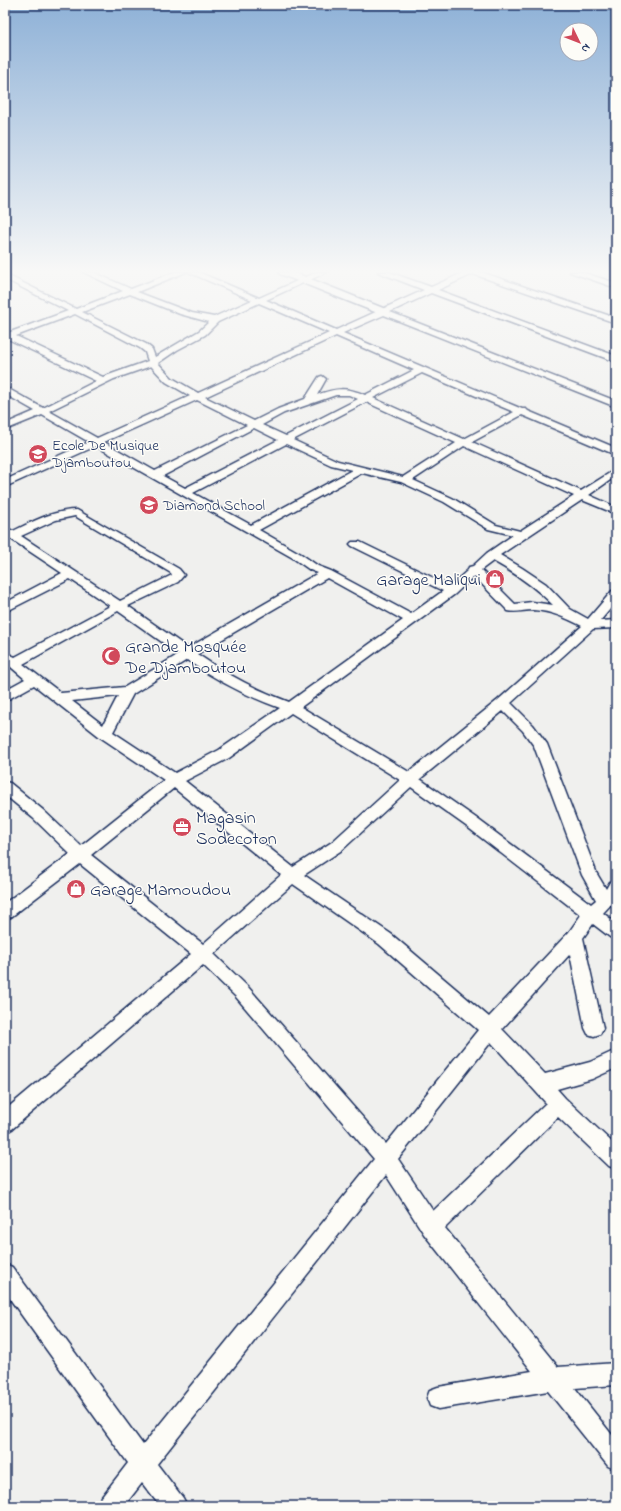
<svg xmlns="http://www.w3.org/2000/svg" width="621" height="1511" viewBox="0 0 621 1511" font-family="'Indie Flower',sans-serif">
<style>
.lines{fill:none;stroke-linecap:round;stroke-linejoin:round}
.street-casing{stroke:#1b2f5e;stroke-width:3}
.secondary-casing{stroke:#1b2f5e;stroke-width:3}
.street{fill:#fdfcf7;fill-rule:evenodd}
.secondary{fill:#fdfcf7;fill-rule:evenodd}
.labels{text-anchor:middle;stroke-width:3;stroke-linejoin:round;paint-order:stroke}
.far-poi-label{font-size:15px;fill:#1b2f5e;stroke:#fdfcf7;text-anchor:start}
.poi-label{font-size:18px;fill:#1b2f5e;stroke:#fdfcf7;text-anchor:start}
</style>
<rect width="100%" height="100%" fill="#f0f0ee"/>
<filter id="ink" filterUnits="userSpaceOnUse"><feTurbulence type="fractalNoise" baseFrequency=".025" numOctaves="2"/><feDisplacementMap in="SourceGraphic" scale="8" xChannelSelector="R" yChannelSelector="G"/><feConvolveMatrix kernelMatrix="1 2 1 2 8 2 1 2 1" color-interpolation-filters="sRGB"/></filter>
<g filter="url(#ink)">
<g class="lines">
<defs>
<g id="street">
<path d="M 83,272 L 93,272 L 131,289 L 175,272 L 186,272 L 137,292 L 192,313 L 214,317 L 252,300 L 188,272 L 198,272 L 259,298 L 317,272 L 327,272 L 266,300 L 336,330 L 424,290 L 378,272 L 389,272 L 431,287 L 465,272 L 481,272 L 616,318 L 616,323 L 473,274 L 438,290 L 616,356 L 616,362 L 431,293 L 390,312 L 616,401 L 616,407 L 384,315 L 343,333 L 522,409 L 526,409 L 528,411 L 616,448 L 616,455 L 522,415 L 472,442 L 581,491 L 616,469 L 616,476 L 589,495 L 616,507 L 616,514 L 582,500 L 500,555 L 522,568 L 546,584 L 570,609 L 588,619 L 612,591 L 616,590 L 616,602 L 600,621 L 616,620 L 616,628 L 593,629 L 511,703 L 533,725 L 547,744 L 597,874 L 606,889 L 610,882 L 616,881 L 616,899 L 603,913 L 616,923 L 616,939 L 610,937 L 593,924 L 583,938 L 603,1028 L 600,1034 L 594,1036 L 588,1034 L 585,1028 L 570,954 L 502,1029 L 545,1074 L 590,1062 L 616,1050 L 616,1068 L 592,1079 L 557,1089 L 565,1098 L 616,1146 L 616,1169 L 609,1166 L 558,1117 L 445,1228 L 558,1367 L 616,1363 L 616,1385 L 575,1388 L 616,1440 L 616,1470 L 608,1466 L 548,1391 L 438,1409 L 430,1406 L 427,1398 L 430,1390 L 438,1387 L 532,1371 L 424,1234 L 386,1175 L 157,1464 L 183,1498 L 187,1506 L 160,1506 L 142,1483 L 124,1506 L 97,1506 L 101,1498 L 128,1463 L 5,1292 L 5,1264 L 12,1267 L 143,1445 L 374,1159 L 236,997 L 203,965 L 12,1129 L 5,1131 L 5,1110 L 191,954 L 80,864 L 11,917 L 5,919 L 5,903 L 70,854 L 33,818 L 5,795 L 5,782 L 10,783 L 43,810 L 81,846 L 164,780 L 100,737 L 34,685 L 5,701 L 5,690 L 25,679 L 5,662 L 5,652 L 15,657 L 110,606 L 70,579 L 5,612 L 5,603 L 62,573 L 5,535 L 5,527 L 13,531 C 34,521 54,510 77,510 L 179,569 L 184,575 L 178,582 L 128,606 L 188,648 L 318,573 L 310,570 L 293,558 L 96,446 L 5,487 L 5,480 L 89,442 L 42,415 L 5,430 L 5,424 L 35,411 L 5,394 L 5,387 L 43,408 L 96,381 L 8,339 L 5,340 L 5,334 L 68,311 L 5,279 L 5,274 L 76,309 L 123,291 ZM 130,294 L 180,314 L 209,322 L 199,331 L 155,357 L 152,349 L 146,344 L 82,312 ZM 259,303 L 329,333 L 198,393 L 172,378 L 158,363 L 177,350 L 205,335 L 218,322 ZM 75,314 L 140,348 L 145,352 L 148,361 L 103,377 L 16,336 ZM 336,336 L 414,370 L 365,395 C 346,387 336,388 317,395 L 326,379 L 322,376 L 319,377 L 305,399 L 278,409 L 254,421 L 205,397 ZM 151,366 L 166,382 L 190,396 L 97,438 L 49,411 L 114,379 ZM 422,373 L 514,412 L 464,439 L 373,398 ZM 336,395 L 349,395 L 358,399 L 286,436 L 262,425 L 284,413 ZM 197,400 L 247,425 L 155,471 L 104,442 ZM 366,402 L 456,443 L 403,477 L 338,461 L 293,440 ZM 254,428 L 278,440 L 185,488 L 163,476 ZM 286,444 L 331,465 L 352,470 L 251,525 L 193,493 ZM 464,446 L 574,496 L 520,531 L 496,525 L 452,498 L 413,480 ZM 362,473 L 401,482 L 444,502 L 488,529 L 513,535 L 487,553 L 473,566 L 469,567 L 468,570 L 450,586 L 360,542 L 352,542 L 350,544 L 352,546 L 443,591 L 411,614 L 331,571 L 318,566 L 301,554 L 259,530 ZM 75,516 L 171,573 L 172,575 L 120,601 L 21,536 L 56,520 ZM 493,561 C 516,574 534,586 553,605 L 532,602 L 515,604 L 481,570 ZM 474,576 L 508,611 C 516,613 525,610 533,610 C 552,611 566,618 582,626 L 498,700 L 409,772 L 301,707 L 455,594 ZM 327,578 L 403,620 L 289,702 C 256,690 226,674 197,654 ZM 118,611 L 179,654 L 125,687 L 61,693 L 23,664 ZM 187,660 C 216,680 246,696 280,708 L 219,750 L 175,773 L 113,732 L 133,694 ZM 118,696 L 103,725 L 72,701 ZM 503,711 L 523,731 L 534,746 L 582,875 L 596,900 L 591,904 L 476,818 L 420,779 ZM 291,713 L 400,780 L 332,842 L 293,867 L 185,781 L 229,758 ZM 411,787 L 466,826 L 581,915 L 569,932 L 489,1017 L 391,934 L 304,875 L 342,850 ZM 174,788 L 281,875 L 203,944 L 91,855 ZM 293,884 L 379,944 L 478,1030 L 386,1144 L 248,987 L 214,954 ZM 491,1042 L 546,1103 L 433,1211 L 398,1159 Z"/>
<polygon points="570,272 581,272 616,283 616,288"/>
</g>
<polygon id="secondary" points="279,272 293,272 388,310 389,312 388,314 380,314 280,274"/>
</defs>
<!-- street casing -->
<use href="#street" class="street-casing"/>
<!-- secondary casing -->
<use href="#secondary" class="secondary-casing"/>
<!-- street -->
<use href="#street" class="street"/>
<!-- secondary -->
<use href="#secondary" class="secondary"/>
</g>
</g>
<!-- sky -->
<linearGradient id="sky" x2="0" y2="1"><stop stop-color="#8eb1d7"/><stop offset="0.56" stop-color="#f8f8f7"/><stop offset="1" stop-color="#f8f8f7" stop-opacity="0"/></linearGradient>
<rect width="621" height="484" fill="url(#sky)"/>
<!-- icons -->
<defs>
<symbol id="university-disc" viewBox="-11 -11 22 22"><circle r="9.5" fill="#d1495b" stroke="#fdfcf7"/><path d="M0-5L7-2L0 1L-7-2ZM-4 1L0 2.5L4 1V4Q0 6-4 4Z" fill="#fff"/></symbol>
<symbol id="school-disc" viewBox="-11 -11 22 22"><circle r="9.5" fill="#d1495b" stroke="#fdfcf7"/><path d="M0-5L7-2L0 1L-7-2ZM-4 1L0 2.5L4 1V4Q0 6-4 4Z" fill="#fff"/></symbol>
<symbol id="shop-disc" viewBox="-11 -11 22 22"><circle r="9.5" fill="#d1495b" stroke="#fdfcf7"/><path d="M-5-2.5h2.3a2.7 3.5 0 0 1 5.4 0H5L5.5 6h-11ZM-1.5-2.5h3a1.5 2.3 0 0 0-3 0Z" fill="#fff"/></symbol>
<symbol id="mosque-disc" viewBox="-11 -11 22 22"><circle r="9.5" fill="#d1495b" stroke="#fdfcf7"/><path d="M3.5-4.9A6 6 0 1 0 3.5 4.9A5 5 0 1 1 3.5-4.9Z" fill="#fff"/></symbol>
<symbol id="office-disc" viewBox="-11 -11 22 22"><circle r="9.5" fill="#d1495b" stroke="#fdfcf7"/><path d="M-6-3h4V-5.5h4V-3h4V5H-6ZM-1-4.5V-3h2v-1.5ZM-6 0V1H6V0Z" fill="#fff"/></symbol>
</defs>
<g fill-rule="evenodd">
<use href="#university-disc" x="27" y="443" width="22" height="22"/>
<use href="#school-disc" x="138" y="494" width="22" height="22"/>
<use href="#shop-disc" x="484" y="568" width="22" height="22"/>
<use href="#mosque-disc" x="100" y="645" width="22" height="22"/>
<use href="#office-disc" x="171" y="816" width="22" height="22"/>
<use href="#shop-disc" x="65" y="878" width="22" height="22"/>
</g>
<g class="labels">
<!-- far-poi labels -->
<g class="far-poi-label">
<text x="52" y="450">Ecole De Musique<tspan x="52" dy="17">Djamboutou</tspan></text>
<text x="163" y="510">Diamond School</text>
</g>
<!-- poi labels -->
<g class="poi-label">
<text x="481" y="585" text-anchor="end">Garage Maliqui</text>
<text x="125" y="652">Grande Mosquée<tspan x="125" dy="21">De Djamboutou</tspan></text>
<text x="196" y="823">Magasin<tspan x="196" dy="21">Sodecoton</tspan></text>
<text x="90" y="895">Garage Mamoudou</text>
</g>
</g>
<!-- margin -->
<rect width="621" height="1511" fill="none" stroke="#fdfcf7" stroke-width="20"/>
<rect x="10" y="10" width="601" height="1491" fill="none" stroke="#1b2f5e" stroke-width="1.5" filter="url(#ink)"/>
<!-- north arrow -->
<g transform="translate(579 42) rotate(133)"><circle r="19" fill="#fdfcf7" stroke="#a3aaba"/>
<path d="M0-3L7 15L0 10L-7 15Z" fill="#d1495b"/>
<text y="-6" font-size="11" font-weight="bold" text-anchor="middle" fill="#1b2f5e">N</text>
</g>
</svg>
